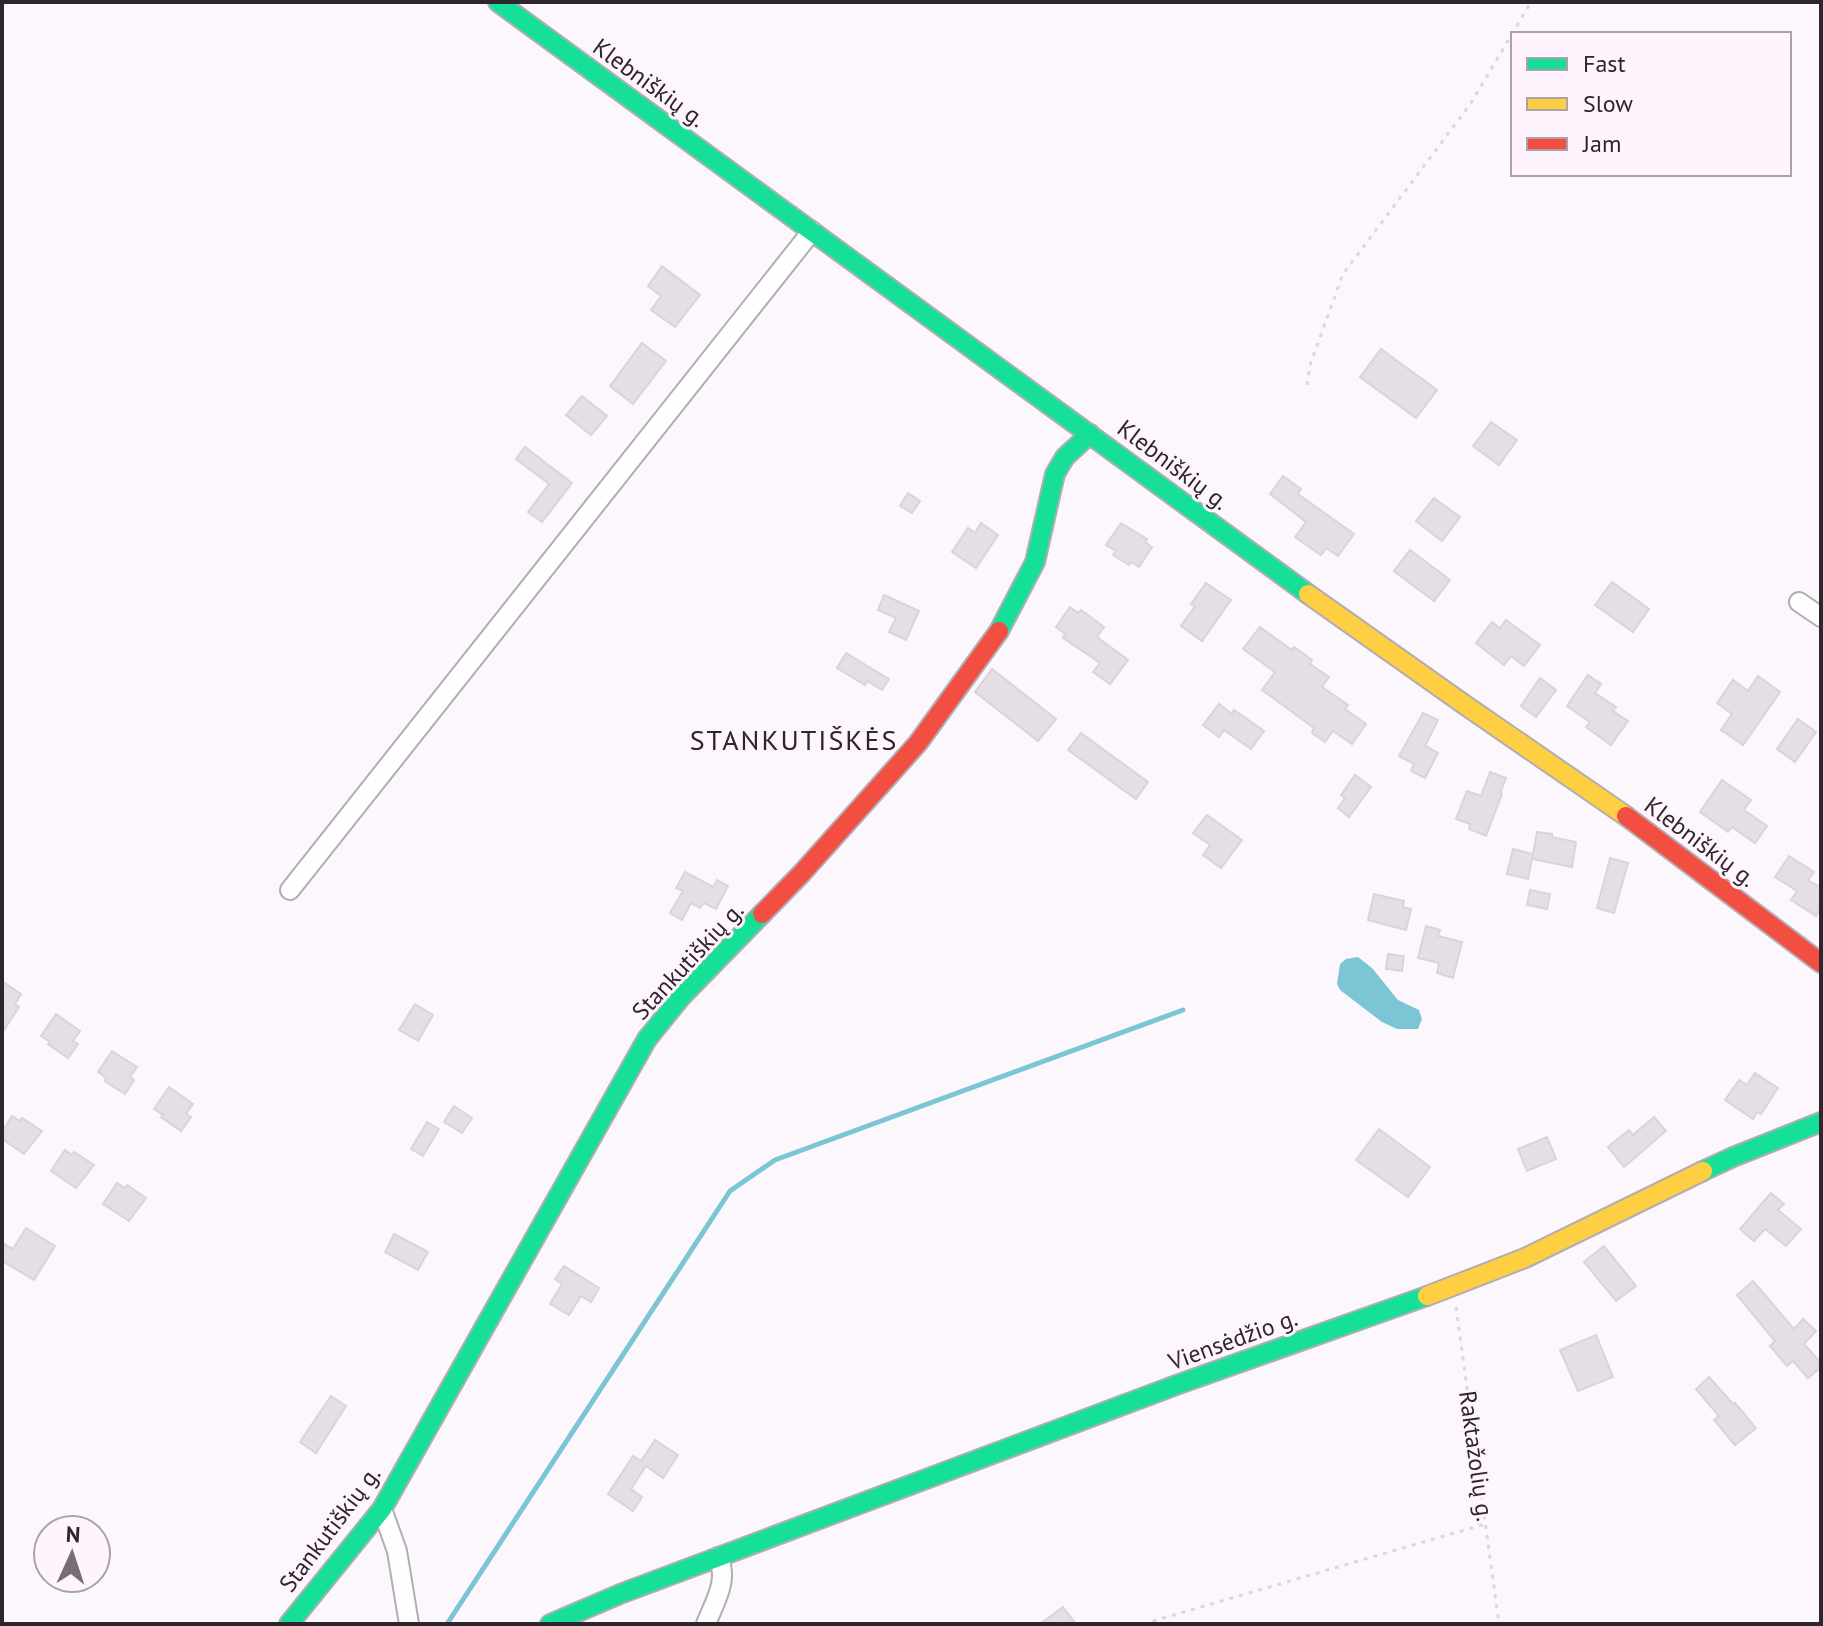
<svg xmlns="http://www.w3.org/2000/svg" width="1823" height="1626" viewBox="0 0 1823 1626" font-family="'PT Sans',sans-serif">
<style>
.water{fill:#7cc5d4}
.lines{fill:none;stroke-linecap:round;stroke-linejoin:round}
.stream{stroke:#7cc5d4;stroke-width:5}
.building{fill:#e3dfe5;stroke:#d9d4da;stroke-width:2}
.street-casing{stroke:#b2adb2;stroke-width:22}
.fast-casing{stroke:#b2adb2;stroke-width:22}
.slow-casing{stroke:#b2adb2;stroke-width:22}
.jam-casing{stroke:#b2adb2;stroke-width:22}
.path{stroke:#dad8da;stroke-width:3;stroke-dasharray:4 6;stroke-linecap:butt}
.street{stroke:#fffeff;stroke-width:18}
.fast{stroke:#16e098;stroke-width:18}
.slow{stroke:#ffcf43;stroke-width:18}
.jam{stroke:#f24e42;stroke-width:18}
.labels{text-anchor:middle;stroke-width:6;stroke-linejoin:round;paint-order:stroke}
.street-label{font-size:24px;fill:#2d262d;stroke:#fff4fe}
.quarter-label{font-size:28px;letter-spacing:2px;fill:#2d262d;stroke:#fff4fe}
</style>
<rect width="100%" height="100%" fill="#fcf7fc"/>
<!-- water -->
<polygon class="water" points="1358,957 1372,968 1398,1000 1419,1010 1422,1019 1418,1029 1397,1029 1382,1022 1340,990 1337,984 1340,964 1346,959"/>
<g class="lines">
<!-- stream -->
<polyline class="stream" points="447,1624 730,1191 775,1160 1183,1010"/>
</g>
<!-- building -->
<g class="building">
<polygon points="662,266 700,295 675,327 651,310 661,296 648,286"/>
<polygon points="642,343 666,361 633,404 610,386"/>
<polygon points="1381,349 1437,390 1416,418 1360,377"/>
<polygon points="582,396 607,416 591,435 566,415"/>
<polygon points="1491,422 1517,440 1499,465 1473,446"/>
<polygon points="525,447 572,483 542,522 528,512 549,484 516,459"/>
<polygon points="1283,476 1301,489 1298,494 1354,534 1338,556 1326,548 1321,555 1295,537 1306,522 1270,494"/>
<polygon points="908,493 920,501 912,513 900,506"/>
<polygon points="1434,498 1460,517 1442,541 1416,521"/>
<polygon points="981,523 998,535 976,568 952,552 968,528 975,533"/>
<polygon points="1121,523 1147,539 1145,542 1152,547 1139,567 1132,562 1129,565 1113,555 1116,551 1106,545"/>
<polygon points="1410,550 1450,580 1434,601 1394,571"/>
<polygon points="1612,582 1649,609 1633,632 1595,605"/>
<polygon points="1206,583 1231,600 1202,641 1181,626 1195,606 1191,604"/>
<polygon points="884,595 919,611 906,640 889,632 896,618 878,610"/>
<polygon points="1070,607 1078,613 1081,610 1104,627 1097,637 1128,660 1110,684 1093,672 1100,663 1063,638 1065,634 1056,627"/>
<polygon points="1506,620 1540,645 1524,666 1511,656 1504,665 1476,643 1492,622 1500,628"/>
<polygon points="1260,627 1292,650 1294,647 1312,660 1310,664 1329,677 1322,687 1348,705 1345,709 1366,724 1352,744 1333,731 1325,742 1312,733 1314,728 1262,690 1275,672 1243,649"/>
<polygon points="846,653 889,679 882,690 867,681 865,685 837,668"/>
<polygon points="992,669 1056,719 1038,741 975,692"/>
<polygon points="1588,675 1601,684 1595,693 1616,707 1613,711 1628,721 1611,745 1586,727 1590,722 1567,706"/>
<polygon points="1758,676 1780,692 1743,745 1721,730 1732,714 1717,703 1733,680 1748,691"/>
<polygon points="1540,678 1556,690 1536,717 1521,706"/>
<polygon points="1219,704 1232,714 1234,710 1264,731 1251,749 1224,730 1219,737 1203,725"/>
<polygon points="1423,713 1438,720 1425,746 1438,753 1425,778 1411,771 1414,764 1399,756"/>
<polygon points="1798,719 1816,732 1795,762 1777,749"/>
<polygon points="1081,733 1148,782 1136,799 1068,750"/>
<polygon points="1490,772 1506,778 1500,793 1502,794 1486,836 1469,829 1470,824 1456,819 1467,791 1481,796"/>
<polygon points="1355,775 1371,787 1349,817 1338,808 1345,798 1341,795"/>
<polygon points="1722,780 1751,800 1744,810 1767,826 1755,843 1732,827 1728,832 1700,812"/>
<polygon points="1207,815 1242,840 1221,868 1203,855 1210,845 1193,833"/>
<polygon points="1537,832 1552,834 1552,837 1576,842 1572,867 1532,859"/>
<polygon points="1513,849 1533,854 1528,879 1507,874"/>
<polygon points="1789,856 1814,872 1808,880 1821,888 1821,908 1816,916 1791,900 1797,891 1775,877"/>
<polygon points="1610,858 1628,863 1614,913 1597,908"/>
<polygon points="685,872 713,887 717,880 728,886 716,909 704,903 700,908 691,903 682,920 670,913 683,891 676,888"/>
<polygon points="1530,890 1550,894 1547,909 1527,905"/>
<polygon points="1374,894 1404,901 1403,907 1411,909 1406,930 1368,920"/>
<polygon points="1426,926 1440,930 1438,936 1462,942 1453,978 1437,973 1439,963 1418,958"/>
<polygon points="1388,954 1404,956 1402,971 1386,969"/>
<polygon points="2,981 21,994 15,1004 19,1007 2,1033"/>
<polygon points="415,1004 433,1015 418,1041 399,1030"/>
<polygon points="56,1014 80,1031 73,1041 78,1044 68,1058 48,1044 50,1042 41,1036"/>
<polygon points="112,1051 137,1067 130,1077 134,1080 125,1094 105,1081 106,1078 98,1072"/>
<polygon points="1755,1073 1778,1088 1761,1114 1757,1112 1753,1119 1725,1100 1739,1080 1747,1085"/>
<polygon points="169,1087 193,1104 186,1114 191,1117 181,1131 161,1117 163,1115 154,1109"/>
<polygon points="454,1106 472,1118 462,1133 444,1122"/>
<polygon points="12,1116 20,1121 22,1118 42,1131 24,1154 2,1139 2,1132"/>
<polygon points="1654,1117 1666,1131 1624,1167 1608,1147 1629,1130 1633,1135"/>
<polygon points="427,1122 439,1129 423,1156 411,1149"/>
<polygon points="1379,1129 1430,1167 1408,1197 1356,1160"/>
<polygon points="1547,1137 1556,1159 1527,1171 1518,1149"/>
<polygon points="65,1150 72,1155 74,1152 94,1165 76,1188 51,1171"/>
<polygon points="117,1183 125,1188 127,1185 146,1198 129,1221 103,1204"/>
<polygon points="1771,1193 1784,1204 1778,1210 1801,1229 1786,1246 1765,1229 1754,1241 1740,1229"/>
<polygon points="26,1228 55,1246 34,1280 2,1261 2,1243 13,1249"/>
<polygon points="394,1234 428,1252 418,1270 385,1252"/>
<polygon points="1604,1246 1636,1286 1616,1301 1584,1262"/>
<polygon points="564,1266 599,1288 591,1302 581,1296 569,1315 550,1304 562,1284 555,1279"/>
<polygon points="1753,1281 1794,1329 1803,1319 1816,1331 1804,1344 1821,1363 1821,1367 1808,1378 1793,1361 1787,1366 1770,1346 1775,1341 1737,1295"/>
<polygon points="1596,1335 1613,1377 1578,1391 1560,1350"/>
<polygon points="1709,1377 1733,1404 1735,1403 1756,1428 1735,1445 1714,1420 1719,1416 1696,1389"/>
<polygon points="331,1396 346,1406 316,1453 300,1442"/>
<polygon points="655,1440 678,1455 663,1478 646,1466 631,1489 642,1497 633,1511 608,1494 633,1456 641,1461"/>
<polygon points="1063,1607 1076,1624 1040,1624"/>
</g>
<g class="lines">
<defs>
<g id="street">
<polyline points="1799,602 1821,617"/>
<polyline points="290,890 812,231"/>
<polyline points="382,1509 397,1551 409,1624"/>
<path d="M 706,1624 C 715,1601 729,1580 718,1557"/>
</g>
<g id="fast">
<polyline points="498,2 1308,594"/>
<polyline points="999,631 1035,562 1055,474 1065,457 1090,434"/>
<polyline points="1703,1171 1733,1157 1821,1122"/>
<polyline points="289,1624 382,1509 647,1039 681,997 762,914"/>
<polyline points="550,1624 620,1594 1179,1384 1427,1296"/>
</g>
<g id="slow">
<polyline points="1308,594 1465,705 1626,816"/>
<polyline points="1427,1296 1525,1258 1703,1171"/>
</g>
<g id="jam">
<polyline points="1626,816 1821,963"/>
<polyline points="762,914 802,873 918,743 999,631"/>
</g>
</defs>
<!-- street casing -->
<use href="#street" class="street-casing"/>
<!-- fast casing -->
<use href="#fast" class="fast-casing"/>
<!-- slow casing -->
<use href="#slow" class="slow-casing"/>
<!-- jam casing -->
<use href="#jam" class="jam-casing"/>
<!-- path -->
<g class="path">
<polyline points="1307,385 1310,365 1343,274 1471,103 1531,2"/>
<polyline points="1456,1307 1499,1624"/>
<polyline points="1143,1624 1485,1524"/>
</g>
<!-- street -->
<use href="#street" class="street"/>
<!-- fast -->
<use href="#fast" class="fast"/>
<!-- slow -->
<use href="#slow" class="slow"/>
<!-- jam -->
<use href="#jam" class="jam"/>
</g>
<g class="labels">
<!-- street labels -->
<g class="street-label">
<text transform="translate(649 83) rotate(36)" y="8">Klebniškių g.</text>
<text transform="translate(1173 465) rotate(37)" y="8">Klebniškių g.</text>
<text transform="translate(1700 842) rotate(37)" y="8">Klebniškių g.</text>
<text transform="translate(688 961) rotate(-47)" y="8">Stankutiškių g.</text>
<text transform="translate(1233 1340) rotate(-20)" y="8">Viensėdžio g.</text>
<text transform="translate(1476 1456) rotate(82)" y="8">Raktažolių g.</text>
<text transform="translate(330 1529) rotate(-53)" y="8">Stankutiškių g.</text>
</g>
<!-- quarter labels -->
<g class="quarter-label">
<text x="794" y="750">STANKUTIŠKĖS</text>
</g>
</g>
<!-- border -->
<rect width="1823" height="1626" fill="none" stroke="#2d262d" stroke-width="8"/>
<!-- legend -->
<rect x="1511" y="32" width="280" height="144" fill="#fff4fe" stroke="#aba2aa" stroke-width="2"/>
<rect x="1527" y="58" width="40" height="12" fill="#16e098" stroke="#aba2aa" stroke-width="2"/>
<text x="1583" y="72" font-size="24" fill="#2d262d">Fast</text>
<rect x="1527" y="98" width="40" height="12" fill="#ffcf43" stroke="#aba2aa" stroke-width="2"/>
<text x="1583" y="112" font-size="24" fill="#2d262d">Slow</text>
<rect x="1527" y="138" width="40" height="12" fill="#f24e42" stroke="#aba2aa" stroke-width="2"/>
<text x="1583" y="152" font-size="24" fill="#2d262d">Jam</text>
<!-- north arrow -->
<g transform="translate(72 1554) rotate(3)"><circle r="38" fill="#fff4fe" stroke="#aba2aa" stroke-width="2"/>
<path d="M0-6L14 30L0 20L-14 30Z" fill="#756f75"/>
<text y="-12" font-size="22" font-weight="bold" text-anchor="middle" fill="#2d262d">N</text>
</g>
</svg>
